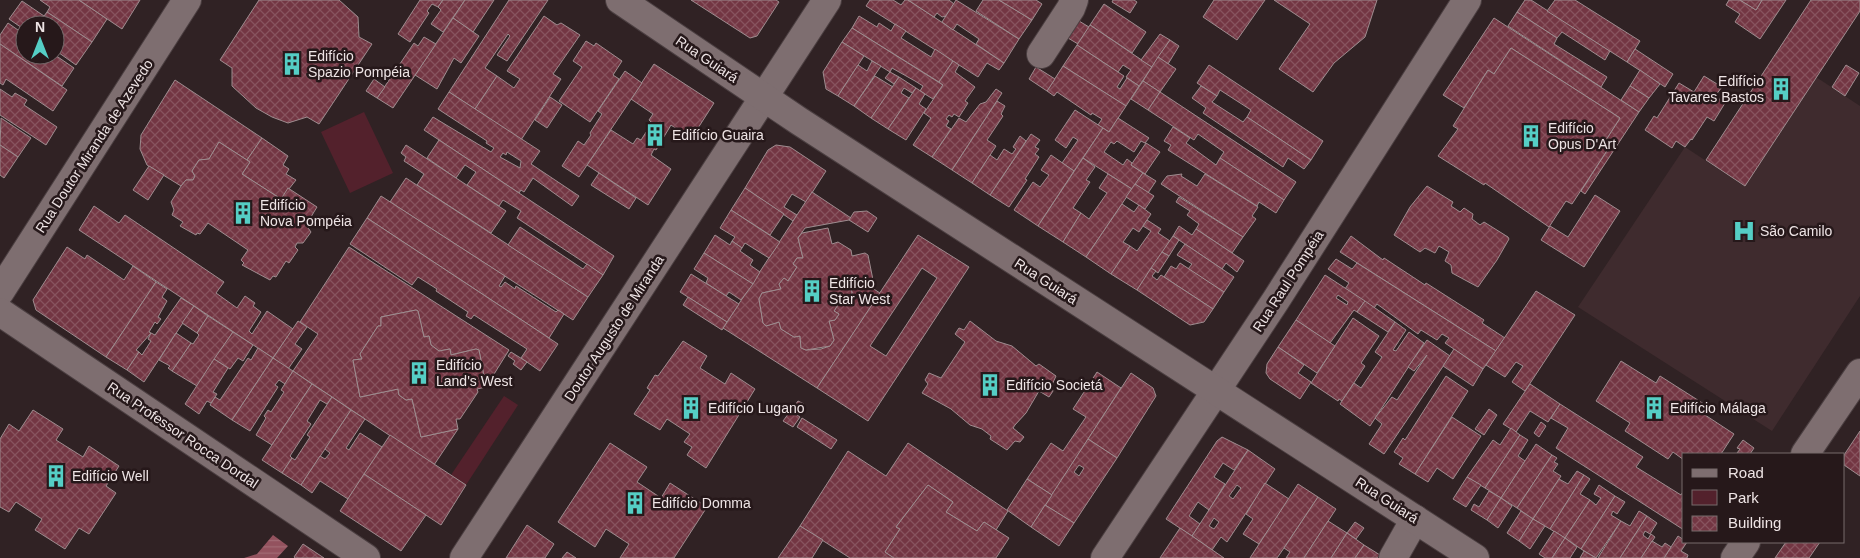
<svg xmlns="http://www.w3.org/2000/svg" width="1860" height="558" viewBox="0 0 1860 558" font-family="Arial,sans-serif">
<style>
.built{fill:#3f2b2e}
.green{fill:#53212c}
.water{fill:url(#water-rules)}
.building{fill:url(#building-cross-hatch);stroke:#9e8c8f;fill-rule:evenodd}
.lines{fill:none;stroke-linecap:round;stroke-linejoin:round}
.minor-casing{stroke:#4b3f41;stroke-width:30}
.tertiary-casing{stroke:#4b3f41;stroke-width:30}
.minor{stroke:#7e6e70;stroke-width:28}
.tertiary{stroke:#7e6e70;stroke-width:28}
.labels{text-anchor:middle;stroke-width:5;stroke-linejoin:round;paint-order:stroke}
.poi-label{font-size:14px;fill:#eee4e5;stroke:#26181a;text-anchor:start}
.street-label{font-size:14px;fill:#eee4e5;stroke:#26181a}
</style>
<defs>
<pattern id="water-rules" width="6" height="5" patternUnits="userSpaceOnUse" patternTransform="scale(1.25)"><rect width="6" height="5" fill="#93525e"/><path d="M0 2.5h6" fill="none" stroke="#a26b75"/></pattern>
<pattern id="building-cross-hatch" width="8" height="8" patternUnits="userSpaceOnUse" patternTransform="scale(1.25)"><rect width="8" height="8" fill="#733643"/><path d="M0 0l8 8M0 8l8-8" fill="none" stroke="#87535e"/></pattern>
</defs>
<rect width="100%" height="100%" fill="#302224"/>
<!-- built -->
<polygon class="built" points="1816,77 1860,106 1860,296 1772,431 1578,307 1685,147 1744,186"/>
<!-- green -->
<g class="green">
<polygon points="364,112 393,173 350,193 321,132"/>
<polygon points="504,396 518,405 466,485 451,475"/>
</g>
<!-- water -->
<polygon class="water" points="273,535 288,546 277,558 244,558 257,554"/>
<!-- building -->
<g class="building">
<polygon points="40,0 79,0 107,19 92,42 47,12 50,7"/>
<polygon points="79,0 140,0 122,29"/>
<polygon points="259,0 339,0 358,17 359,37 372,44 319,124 307,117 288,123 272,117 256,108 232,86 232,68 220,60"/>
<polygon points="420,0 443,0 438,7 432,4 427,11 429,13 410,42 398,34"/>
<polygon points="443,0 465,0 443,32 431,24 441,10 438,7"/>
<polygon points="465,0 494,0 473,32 453,18"/>
<polygon points="509,0 548,0 507,61 497,55 510,36 508,34 485,68 497,76 475,109 449,92"/>
<polygon points="691,0 776,0 779,2 757,36 750,38"/>
<polygon points="870,0 893,0 901,5 905,0 908,0 1004,63 999,70 987,63 978,77 866,6"/>
<polygon points="908,0 949,0 954,4 946,16 942,17 937,13 934,17"/>
<polygon points="956,0 1019,39 1004,63 976,44 979,39 957,24 953,30 942,22"/>
<polygon points="983,0 999,0 1032,20 1019,39 976,11"/>
<polygon points="999,0 1036,0 1042,4 1032,20"/>
<polygon points="1113,0 1134,0 1137,2 1130,13 1112,2"/>
<polygon points="1214,0 1265,0 1237,40 1203,17"/>
<polygon points="1274,0 1377,0 1365,37 1334,63 1313,92 1279,69 1310,24"/>
<polygon points="1525,0 1531,0 1610,51 1605,60 1562,32 1557,38 1517,12"/>
<polygon points="1555,0 1575,0 1640,41 1627,62 1547,11"/>
<polygon points="1729,0 1740,0 1756,10 1762,0 1786,0 1760,39 1735,22 1740,14 1726,5"/>
<polygon points="1740,0 1762,0 1756,10"/>
<polygon points="1811,0 1860,0 1860,11 1745,186 1706,160"/>
<polygon points="22,1 44,16 47,12 92,42 76,65 55,50 55,25 25,25 25,30 9,19"/>
<polygon points="1104,4 1146,32 1132,53 1090,25"/>
<polygon points="1517,12 1557,38 1554,44 1607,77 1601,87 1508,26"/>
<polygon points="544,16 557,25 561,23 580,35 553,74 561,79 521,140 475,109 497,76 514,88 520,79 507,71"/>
<polygon points="859,16 877,27 879,23 891,31 895,24 906,31 901,38 931,57 935,49 953,61 939,82 852,28"/>
<polygon points="453,18 479,36 461,63 454,58 437,89 415,75"/>
<polygon points="1494,18 1639,112 1585,194 1581,191 1610,146 1604,143 1620,118 1511,48 1494,74 1488,70 1464,108 1443,95"/>
<polygon points="1079,21 1089,27 1078,44 1068,38"/>
<polygon points="8,23 25,35 25,55 55,55 74,68 62,86 0,44 0,35"/>
<polygon points="1090,25 1152,67 1139,86 1126,77 1131,70 1123,65 1118,72 1077,45"/>
<polygon points="852,28 943,85 933,99 920,91 923,86 915,81 892,68 890,72 842,42"/>
<polygon points="1160,34 1170,40 1152,67 1141,60"/>
<polygon points="424,37 436,44 393,108 377,98 414,43 418,46"/>
<polygon points="1170,40 1179,46 1168,64 1158,57"/>
<polygon points="586,41 594,46 596,43 622,61 613,75 619,79 590,122 559,101 582,67 573,61"/>
<polygon points="842,42 864,56 838,96 826,89 823,72"/>
<polygon points="0,44 67,90 53,111 6,79 3,85 0,83"/>
<polygon points="1077,45 1124,76 1117,87 1120,89 1127,78 1139,86 1126,106 1063,66"/>
<polygon points="1511,48 1620,118 1604,143 1610,146 1572,204 1566,201 1549,227 1485,183 1484,185 1438,156 1458,129 1453,126 1488,70 1494,74"/>
<polygon points="1635,49 1673,74 1665,87 1627,62"/>
<polygon points="1158,57 1176,69 1160,92 1143,81"/>
<polygon points="872,61 881,66 854,106 838,96 858,65 867,71"/>
<polygon points="953,61 959,65 955,72 975,87 965,101 968,103 959,117 954,114 952,117 949,115 946,119 949,121 946,126 951,129 932,157 913,145 931,118 924,113 943,85 939,82"/>
<polygon points="654,64 714,103 691,139 671,125 656,150 654,149 651,155 671,169 648,205 587,165 611,130 633,144 637,138 641,140 652,123 649,120 653,114 631,99"/>
<polygon points="1209,65 1323,141 1311,160 1247,117 1251,110 1220,90 1217,96 1197,83"/>
<polygon points="1846,65 1859,73 1845,96 1832,87"/>
<polygon points="1063,66 1126,106 1109,132 1098,125 1102,119 1092,113 1091,115 1057,92 1054,96 1047,91"/>
<polygon points="1036,67 1055,79 1047,91 1029,79"/>
<polygon points="1640,70 1660,84 1649,98 1630,86"/>
<polygon points="625,71 642,83 579,177 562,166 578,141 584,145 591,135 590,133 602,114 598,111"/>
<polygon points="890,72 899,77 894,84 885,78"/>
<polygon points="875,76 893,87 871,118 854,106"/>
<polygon points="1704,76 1722,87 1715,96 1725,103 1714,121 1707,117 1692,140 1691,139 1685,147 1676,141 1672,148 1645,130 1654,116 1657,118 1679,83 1694,92"/>
<polygon points="899,77 916,88 912,93 904,88 901,93 909,98 888,129 871,118"/>
<polygon points="374,79 385,87 377,98 366,91"/>
<polygon points="175,80 262,138 247,160 219,142 209,159 199,160 192,171 195,176 193,180 186,180 181,186 147,165 140,149 141,135"/>
<polygon points="1143,81 1160,92 1148,110 1131,99"/>
<polygon points="1201,86 1217,96 1212,102 1243,122 1247,117 1311,160 1304,169 1288,158 1283,167 1203,113 1206,108 1192,98"/>
<polygon points="1630,86 1649,98 1639,112 1621,100"/>
<polygon points="916,88 925,94 919,104 926,109 906,140 888,129"/>
<polygon points="0,89 12,97 15,93 27,100 24,105 57,127 46,145 0,115"/>
<polygon points="996,89 1002,93 952,170 932,157 959,118 966,122 980,104 986,102"/>
<path d="M 449,92 L 540,151 L 531,164 L 579,196 L 572,206 L 533,178 L 524,192 L 521,190 L 519,193 L 424,130 L 433,117 L 491,152 L 494,148 L 486,143 L 487,141 L 438,109 ZM 507,152 L 521,161 L 520,168 L 500,157 L 503,153 L 506,155 Z"/>
<polygon points="1160,92 1296,182 1284,200 1220,158 1224,152 1198,134 1194,140 1148,110"/>
<polygon points="550,97 562,105 547,128 535,120"/>
<polygon points="997,101 1005,106 1001,114 1003,116 987,140 996,146 972,183 952,170"/>
<polygon points="1075,110 1103,128 1074,171 1062,163 1078,140 1073,137 1066,148 1055,140"/>
<polygon points="1,118 31,138 18,157 0,145"/>
<polygon points="1118,118 1149,138 1145,143 1141,141 1134,152 1117,141 1114,144 1111,142 1104,152 1123,165 1127,159 1132,163 1131,165 1143,173 1132,189 1083,158 1103,128 1109,132"/>
<polygon points="1173,127 1190,138 1186,143 1216,165 1220,158 1284,200 1276,213 1259,202 1257,206 1168,150 1171,145 1164,141"/>
<polygon points="1031,134 1040,140 1035,147 1039,149 1035,154 1039,157 1025,179 1027,180 1009,207 990,195"/>
<polygon points="1020,136 1026,141 990,195 972,183 990,155 997,160 1004,149 1012,154 1016,149 1013,147"/>
<polygon points="262,138 288,156 283,165 289,169 286,174 296,180 281,199 242,174 250,162 247,160"/>
<polygon points="439,140 614,256 603,275 517,218 521,211 503,200 499,206 467,185 476,172 465,165 456,178 427,158"/>
<polygon points="219,142 250,162 242,174 281,199 288,188 317,207 306,225 311,232 303,243 297,243 295,247 298,250 289,263 286,261 276,277 273,276 270,280 242,265 244,263 241,260 248,250 208,223 200,234 197,233 196,235 180,226 183,222 172,215 174,210 171,202 181,186 186,180 193,180 195,176 192,171 199,160 209,159"/>
<polygon points="1146,143 1160,152 1145,174 1131,165"/>
<polygon points="0,145 18,157 4,178 0,175"/>
<polygon points="406,145 506,211 491,233 417,185 424,174 404,161 406,157 401,153"/>
<polygon points="776,145 790,147 826,171 806,202 792,194 784,207 797,215 793,221 745,188 768,150"/>
<polygon points="1051,155 1074,171 1038,226 1014,210 1033,182 1040,187 1049,175 1041,170"/>
<polygon points="1083,158 1095,167 1086,180 1090,182 1073,208 1081,213 1063,242 1038,226"/>
<polygon points="149,166 164,175 148,200 133,190"/>
<polygon points="599,173 636,198 629,209 591,185"/>
<polygon points="1143,173 1156,181 1148,193 1135,184"/>
<polygon points="1108,174 1132,189 1086,257 1063,242 1081,213 1089,219 1107,193 1099,188"/>
<polygon points="1182,174 1181,176 1197,186 1205,174 1258,207 1252,216 1256,219 1243,237 1161,184 1167,176"/>
<polygon points="406,178 588,297 573,320 390,202"/>
<polygon points="1135,184 1154,196 1145,209 1126,197"/>
<polygon points="1427,186 1453,202 1451,206 1460,212 1464,208 1473,214 1472,219 1480,225 1484,222 1508,237 1509,239 1497,260 1478,287 1452,273 1451,265 1445,261 1449,252 1439,246 1435,253 1425,248 1420,252 1394,235 1410,207"/>
<polygon points="745,188 784,214 770,235 731,210"/>
<polygon points="812,192 851,218 849,220 805,228 798,238 803,258 797,258 793,264 797,267 788,281 784,278 779,284 781,289 762,293 759,299 763,323 766,326 779,322 781,329 794,337 800,336 801,348 806,350 821,349 830,346 834,340 829,321 835,320 839,314 834,311 843,297 847,300 852,293 851,288 869,286 880,293 817,388 723,328"/>
<polygon points="1595,195 1620,211 1584,267 1541,240 1550,226 1568,237"/>
<polygon points="381,196 505,276 499,286 501,287 505,282 515,289 516,286 556,312 558,310 564,314 549,338 367,218"/>
<polygon points="1179,197 1243,237 1232,253 1196,229 1199,224 1187,215 1190,211 1176,202"/>
<polygon points="1122,204 1134,212 1139,205 1151,214 1139,232 1133,228 1123,242 1130,246 1111,274 1086,257"/>
<polygon points="94,206 119,223 125,215 224,282 216,293 237,308 245,296 255,303 253,306 261,312 249,331 252,334 267,311 293,329 273,358 79,230"/>
<polygon points="731,210 780,242 769,258 745,243 742,248 732,241 735,237 720,228"/>
<polygon points="867,211 877,218 868,232 849,220 854,212"/>
<polygon points="367,218 558,344 540,371 521,358 527,349 474,315 471,319 466,316 468,312 436,291 437,289 418,277 412,285 350,244"/>
<polygon points="1147,220 1161,229 1158,233 1170,241 1137,290 1111,274 1130,246 1137,251 1151,231 1143,226"/>
<polygon points="1179,226 1192,235 1196,229 1244,261 1237,272 1226,263 1222,269 1173,236"/>
<polygon points="520,227 583,269 587,264 603,275 588,297 508,245"/>
<polygon points="828,228 832,244 838,242 851,250 852,256 865,253 868,255 873,280 869,286 851,288 852,293 847,300 843,297 834,311 839,314 835,320 829,321 834,340 830,346 806,350 801,348 800,336 794,337 781,329 779,322 766,326 763,323 759,299 762,293 781,289 779,284 784,278 788,281 797,267 793,264 797,258 803,258 798,238 802,233"/>
<polygon points="715,235 730,245 732,241 742,248 740,251 753,260 750,265 760,272 753,284 704,253"/>
<path d="M 918,235 L 969,267 L 868,421 L 817,388 ZM 922,268 L 937,278 L 886,356 L 870,346 Z"/>
<polygon points="1173,236 1179,240 1169,256 1162,252"/>
<polygon points="1351,236 1383,260 1384,258 1425,285 1426,283 1484,320 1482,323 1505,338 1496,351 1340,252"/>
<polygon points="1185,244 1234,277 1224,292 1188,269 1192,264 1177,255"/>
<polygon points="67,247 85,259 87,255 124,280 133,266 156,282 106,357 36,310 33,300"/>
<polygon points="349,247 509,350 486,387 479,350 476,349 451,355 450,349 439,351 431,345 429,336 424,337 418,311 416,310 381,317 381,326 378,326 360,354 362,359 353,360 360,397 398,389 399,395 406,400 412,399 421,437 458,429 434,465 293,371 318,334 300,322"/>
<polygon points="1162,252 1169,256 1158,273 1151,268"/>
<polygon points="704,253 753,284 741,300 729,292 726,296 706,283 708,278 694,269"/>
<polygon points="1336,259 1352,269 1357,263 1496,351 1483,369 1445,343 1449,338 1442,334 1437,340 1421,330 1418,334 1377,304 1374,308 1345,289 1349,283 1328,269"/>
<polygon points="1180,263 1224,292 1213,309 1164,277 1171,266 1176,269"/>
<polygon points="1151,268 1156,271 1152,276 1157,280 1161,275 1213,309 1204,322 1190,325 1137,290"/>
<polygon points="691,274 739,304 727,322 680,292"/>
<path d="M 1325,275 L 1365,301 L 1357,312 L 1354,310 L 1330,343 L 1296,320 ZM 1338,295 L 1348,302 L 1347,305 L 1336,298 Z"/>
<polygon points="156,282 167,289 162,297 167,301 158,317 161,319 157,324 155,322 149,332 151,333 136,350 139,352 127,370 106,357"/>
<polygon points="1536,291 1575,315 1525,391 1512,382 1523,366 1516,362 1505,377 1486,365"/>
<polygon points="688,297 727,322 722,330 683,305"/>
<polygon points="181,298 194,306 144,382 127,370 139,352 142,355 151,341 148,339 151,333 155,335"/>
<polygon points="1365,301 1395,322 1388,332 1357,312"/>
<polygon points="194,306 208,316 197,333 182,323"/>
<polygon points="416,310 418,311 424,337 429,336 431,345 439,351 450,349 451,355 476,349 479,350 486,387 477,389 478,392 460,419 456,419 458,429 421,437 412,399 406,400 399,395 398,389 360,397 353,360 362,359 360,354 378,326 381,326 381,317"/>
<polygon points="208,316 233,332 197,386 172,371 191,343 193,344 199,335 197,333"/>
<polygon points="1353,318 1379,336 1361,363 1365,366 1342,401 1339,399 1338,401 1311,383"/>
<polygon points="1296,320 1335,346 1317,373 1278,347"/>
<polygon points="298,321 307,327 295,344 302,349 288,369 273,358"/>
<polygon points="970,321 996,341 1012,346 1036,366 1039,364 1056,376 1051,387 1053,391 1049,397 1039,391 1026,413 1015,425 1013,428 1024,437 1020,442 1015,441 1007,450 990,439 991,436 982,429 970,425 951,409 922,393 928,384 925,380 929,373 941,378 965,342 955,334 959,328 964,330"/>
<polygon points="1395,322 1406,330 1393,350 1396,351 1409,332 1424,343 1370,426 1340,404 1354,383 1361,388 1382,357 1375,352"/>
<polygon points="233,332 253,345 243,361 238,358 230,369 214,359"/>
<polygon points="176,333 191,343 172,371 168,368 170,366 159,360"/>
<polygon points="1427,340 1450,356 1384,454 1369,444 1382,424 1375,418 1392,397 1397,400 1427,355 1414,371 1408,367"/>
<polygon points="683,341 707,356 700,368 725,384 731,373 755,389 706,468 687,455 692,447 684,442 690,434 667,419 660,430 634,414 650,390 647,388 655,375 658,376"/>
<polygon points="1278,347 1304,365 1298,373 1311,382 1300,399 1270,379 1266,373 1267,364"/>
<polygon points="258,348 273,358 232,420 210,405 215,397 220,400 248,358 251,360"/>
<polygon points="1454,349 1483,369 1473,386 1443,366"/>
<polygon points="511,352 527,362 521,370 513,364 515,361 508,356"/>
<polygon points="273,358 293,371 285,384 279,380 275,385 278,387 250,431 232,420"/>
<polygon points="214,359 228,368 213,392 217,394 211,403 207,401 199,414 185,404"/>
<polygon points="1621,361 1656,383 1660,376 1704,404 1699,411 1734,434 1721,454 1684,454 1684,460 1673,452 1668,459 1625,431 1630,423 1596,401"/>
<polygon points="293,371 312,384 272,445 256,435 266,418 264,416 268,410 271,412 284,392 281,390"/>
<polygon points="1097,372 1121,388 1052,495 1027,479 1051,443 1063,451 1086,417 1073,409"/>
<polygon points="1131,373 1153,388 1156,396 1117,458 1088,439"/>
<polygon points="1446,376 1468,391 1415,474 1399,464 1403,458 1394,452 1403,438 1405,440"/>
<polygon points="312,384 332,397 327,404 320,400 307,421 311,424 290,456 292,458 282,473 262,460"/>
<polygon points="1530,384 1560,404 1548,422 1530,411 1516,432 1503,424"/>
<polygon points="332,397 351,410 301,485 282,473 292,458 295,460 310,437 307,435"/>
<polygon points="798,401 804,404 797,415 800,417 793,427 783,421"/>
<polygon points="1560,404 1643,457 1636,467 1681,495 1684,490 1684,530 1556,448 1568,428 1551,418"/>
<polygon points="1489,409 1497,415 1484,435 1475,429"/>
<polygon points="33,410 63,429 56,440 83,457 89,446 119,466 106,486 116,493 89,534 79,528 65,549 35,530 42,519 16,502 9,512 0,507 0,439 9,424 19,431"/>
<polygon points="351,410 365,419 346,448 349,450 360,433 382,447 348,499 320,481 312,493 301,485 320,456 325,459 330,453 325,449"/>
<polygon points="1452,417 1481,436 1453,479 1437,468 1428,482 1415,474"/>
<polygon points="802,418 837,440 831,449 797,427"/>
<polygon points="1541,422 1546,426 1539,437 1534,433"/>
<polygon points="1511,428 1520,435 1485,488 1467,477 1493,440 1500,445"/>
<polygon points="1860,431 1860,476 1844,465 1844,455"/>
<polygon points="390,435 466,485 441,525 364,474"/>
<polygon points="1520,435 1528,440 1518,456 1525,461 1501,498 1485,488"/>
<polygon points="1222,437 1248,450 1234,470 1223,463 1214,477 1225,484 1209,510 1198,502 1189,516 1200,524 1192,536 1166,519 1217,441"/>
<path d="M 1088,439 L 1117,458 L 1074,523 L 1045,505 ZM 1079,465 L 1084,468 L 1079,476 L 1074,472 Z"/>
<polygon points="1743,440 1754,448 1750,454 1737,453 1740,449 1737,448"/>
<polygon points="610,443 647,467 637,482 661,498 670,483 707,507 674,558 620,558 629,544 606,529 595,547 558,522"/>
<polygon points="908,443 1008,511 996,530 984,522 977,531 946,512 953,502 928,485 896,527 900,529 885,552 894,558 850,558 800,526 848,451 886,476"/>
<polygon points="1536,444 1552,455 1517,508 1501,498"/>
<path d="M 1248,450 L 1275,469 L 1227,542 L 1221,537 L 1212,550 L 1192,536 ZM 1237,485 L 1241,488 L 1233,499 L 1229,496 ZM 1214,518 L 1219,522 L 1214,529 L 1209,526 Z"/>
<polygon points="1552,455 1557,458 1554,462 1558,464 1553,471 1561,476 1533,519 1517,508"/>
<polygon points="1577,471 1584,475 1550,529 1533,519 1559,479 1568,484"/>
<polygon points="364,474 426,515 401,551 340,511"/>
<polygon points="1584,475 1590,479 1580,494 1590,500 1565,538 1550,529"/>
<polygon points="1467,477 1481,485 1466,507 1453,499"/>
<polygon points="1027,479 1052,495 1031,527 1007,510"/>
<polygon points="1265,483 1289,499 1259,544 1243,534 1253,519 1246,514"/>
<polygon points="1298,484 1318,497 1284,548 1277,558 1250,558"/>
<polygon points="928,485 953,502 946,512 977,531 984,522 1009,538 996,558 894,558 885,552 900,529 896,527"/>
<polygon points="1599,485 1615,496 1581,549 1565,538 1590,500 1596,505 1601,498 1594,494"/>
<polygon points="1489,491 1501,498 1487,520 1471,510 1474,504 1479,507"/>
<polygon points="1615,496 1625,502 1617,514 1613,511 1611,515 1621,521 1596,558 1581,549"/>
<polygon points="1318,497 1336,509 1304,558 1286,558 1290,552 1284,548"/>
<polygon points="1501,498 1512,506 1498,528 1487,520"/>
<polygon points="1045,505 1074,523 1059,546 1031,527"/>
<polygon points="1521,511 1533,519 1519,541 1507,533"/>
<polygon points="1639,511 1647,516 1620,558 1598,558 1621,521 1630,526"/>
<polygon points="1647,516 1657,523 1650,534 1645,531 1643,535 1648,539 1651,534 1655,537 1641,558 1620,558"/>
<polygon points="1533,519 1545,526 1530,549 1519,541"/>
<polygon points="1328,521 1347,533 1331,558 1304,558"/>
<polygon points="1355,522 1364,528 1356,539 1347,533"/>
<polygon points="527,525 554,544 545,558 506,558"/>
<polygon points="800,526 823,540 812,558 778,558"/>
<polygon points="1180,528 1192,536 1224,558 1160,558"/>
<polygon points="1554,531 1565,538 1552,558 1545,558 1539,554"/>
<polygon points="1347,533 1364,545 1355,558 1331,558"/>
<polygon points="1678,536 1687,542 1681,551 1688,555 1687,558 1664,558"/>
<polygon points="1565,538 1577,547 1570,558 1552,558"/>
<polygon points="1652,541 1662,547 1665,543 1671,547 1664,558 1641,558"/>
<polygon points="1786,542 1820,542 1809,558 1775,558"/>
<polygon points="303,544 324,558 295,558 294,557"/>
<polygon points="1364,545 1380,555 1378,558 1355,558"/>
<polygon points="1584,551 1596,558 1580,558"/>
<polygon points="567,552 576,558 562,558"/>
</g>
<g class="lines">
<defs>
<g id="minor">
<polyline points="1041,54 1071,8 1074,0"/>
<polyline points="0,292 187,0"/>
<polyline points="0,312 366,558"/>
<polyline points="464,558 827,0"/>
<polyline points="1105,558 1276,300 1467,0"/>
<polyline points="1393,558 1415,519"/>
</g>
<g id="tertiary">
<polyline points="620,0 799,121 1475,558"/>
<polyline points="1805,454 1860,373"/>
<polyline points="1735,558 1746,542"/>
</g>
</defs>
<!-- minor casing -->
<use href="#minor" class="minor-casing"/>
<!-- tertiary casing -->
<use href="#tertiary" class="tertiary-casing"/>
<!-- minor -->
<use href="#minor" class="minor"/>
<!-- tertiary -->
<use href="#tertiary" class="tertiary"/>
</g>
<!-- icons -->
<defs>
<symbol id="building-bare" viewBox="-9 -9 18 18"><path d="M-4-6H4V6H1V3H-1V6H-4ZM-2.5-4.3h1.7v1.8h-1.7ZM.8-4.3h1.7v1.8H.8ZM-2.5-1h1.7V.8h-1.7ZM.8-1h1.7V.8H.8Z" fill="#55cec5" stroke="#26181a" stroke-width="2.5" paint-order="stroke"/></symbol>
<symbol id="hospital-bare" viewBox="-9 -9 18 18"><path d="M-5-5h3v3.5h4V-5h3V5h-3V1.5h-4V5h-3Z" fill="#55cec5" stroke="#26181a" stroke-width="2.5" paint-order="stroke"/></symbol>
</defs>
<g fill-rule="evenodd">
<use href="#building-bare" x="276" y="48" width="32" height="32"/>
<use href="#building-bare" x="1765" y="73" width="32" height="32"/>
<use href="#building-bare" x="639" y="119" width="32" height="32"/>
<use href="#building-bare" x="1515" y="120" width="32" height="32"/>
<use href="#building-bare" x="227" y="197" width="32" height="32"/>
<use href="#hospital-bare" x="1728" y="215" width="32" height="32"/>
<use href="#building-bare" x="796" y="275" width="32" height="32"/>
<use href="#building-bare" x="403" y="357" width="32" height="32"/>
<use href="#building-bare" x="974" y="369" width="32" height="32"/>
<use href="#building-bare" x="675" y="392" width="32" height="32"/>
<use href="#building-bare" x="1638" y="392" width="32" height="32"/>
<use href="#building-bare" x="40" y="460" width="32" height="32"/>
<use href="#building-bare" x="619" y="487" width="32" height="32"/>
</g>
<g class="labels">
<!-- poi labels -->
<g class="poi-label">
<text x="308" y="61">Edifício<tspan x="308" dy="16">Spazio Pompéia</tspan></text>
<text x="1764" y="86" text-anchor="end">Edifício<tspan x="1764" dy="16">Tavares Bastos</tspan></text>
<text x="1548" y="133">Edifício<tspan x="1548" dy="16">Opus D'Art</tspan></text>
<text x="672" y="140">Edifício Guaira</text>
<text x="260" y="210">Edifício<tspan x="260" dy="16">Nova Pompéia</tspan></text>
<text x="1760" y="236">São Camilo</text>
<text x="829" y="288">Edifício<tspan x="829" dy="16">Star West</tspan></text>
<text x="436" y="370">Edifício<tspan x="436" dy="16">Land's West</tspan></text>
<text x="1006" y="390">Edifício Societá</text>
<text x="708" y="413">Edifício Lugano</text>
<text x="1670" y="413">Edifício Málaga</text>
<text x="72" y="481">Edifício Well</text>
<text x="652" y="508">Edifício Domma</text>
</g>
<!-- street labels -->
<g class="street-label">
<text transform="translate(707 59) rotate(34)" y="5">Rua Guiará</text>
<text transform="translate(94 146) rotate(-57)" y="5">Rua Doutor Miranda de Azevedo</text>
<text transform="translate(1046 281) rotate(33)" y="5">Rua Guiará</text>
<text transform="translate(1288 281) rotate(-57)" y="5">Rua Raul Pompéia</text>
<text transform="translate(614 328) rotate(-57)" y="5">Doutor Augusto de Miranda</text>
<text transform="translate(183 435) rotate(34)" y="5">Rua Professor Rocca Dordal</text>
<text transform="translate(1387 500) rotate(33)" y="5">Rua Guiará</text>
</g>
</g>
<!-- legend -->
<rect x="1682" y="453" width="162" height="90" fill="#26181a" stroke="#766a6b"/>
<rect x="1692" y="469" width="25" height="8" fill="#7e6e70" stroke="#766a6b"/>
<text x="1728" y="478" font-size="15" fill="#eee4e5">Road</text>
<rect x="1692" y="490" width="25" height="15" fill="#53212c" stroke="#766a6b"/>
<text x="1728" y="503" font-size="15" fill="#eee4e5">Park</text>
<rect x="1692" y="516" width="25" height="15" fill="url(#building-cross-hatch)" stroke="#766a6b"/>
<text x="1728" y="528" font-size="15" fill="#eee4e5">Building</text>
<!-- north arrow -->
<g transform="translate(40 40)"><circle r="24" fill="#26181a" stroke="#766a6b"/>
<path d="M0-4L9 19L0 12L-9 19Z" fill="#55cec5"/>
<text y="-8" font-size="14" font-weight="bold" text-anchor="middle" fill="#eee4e5">N</text>
</g>
</svg>
